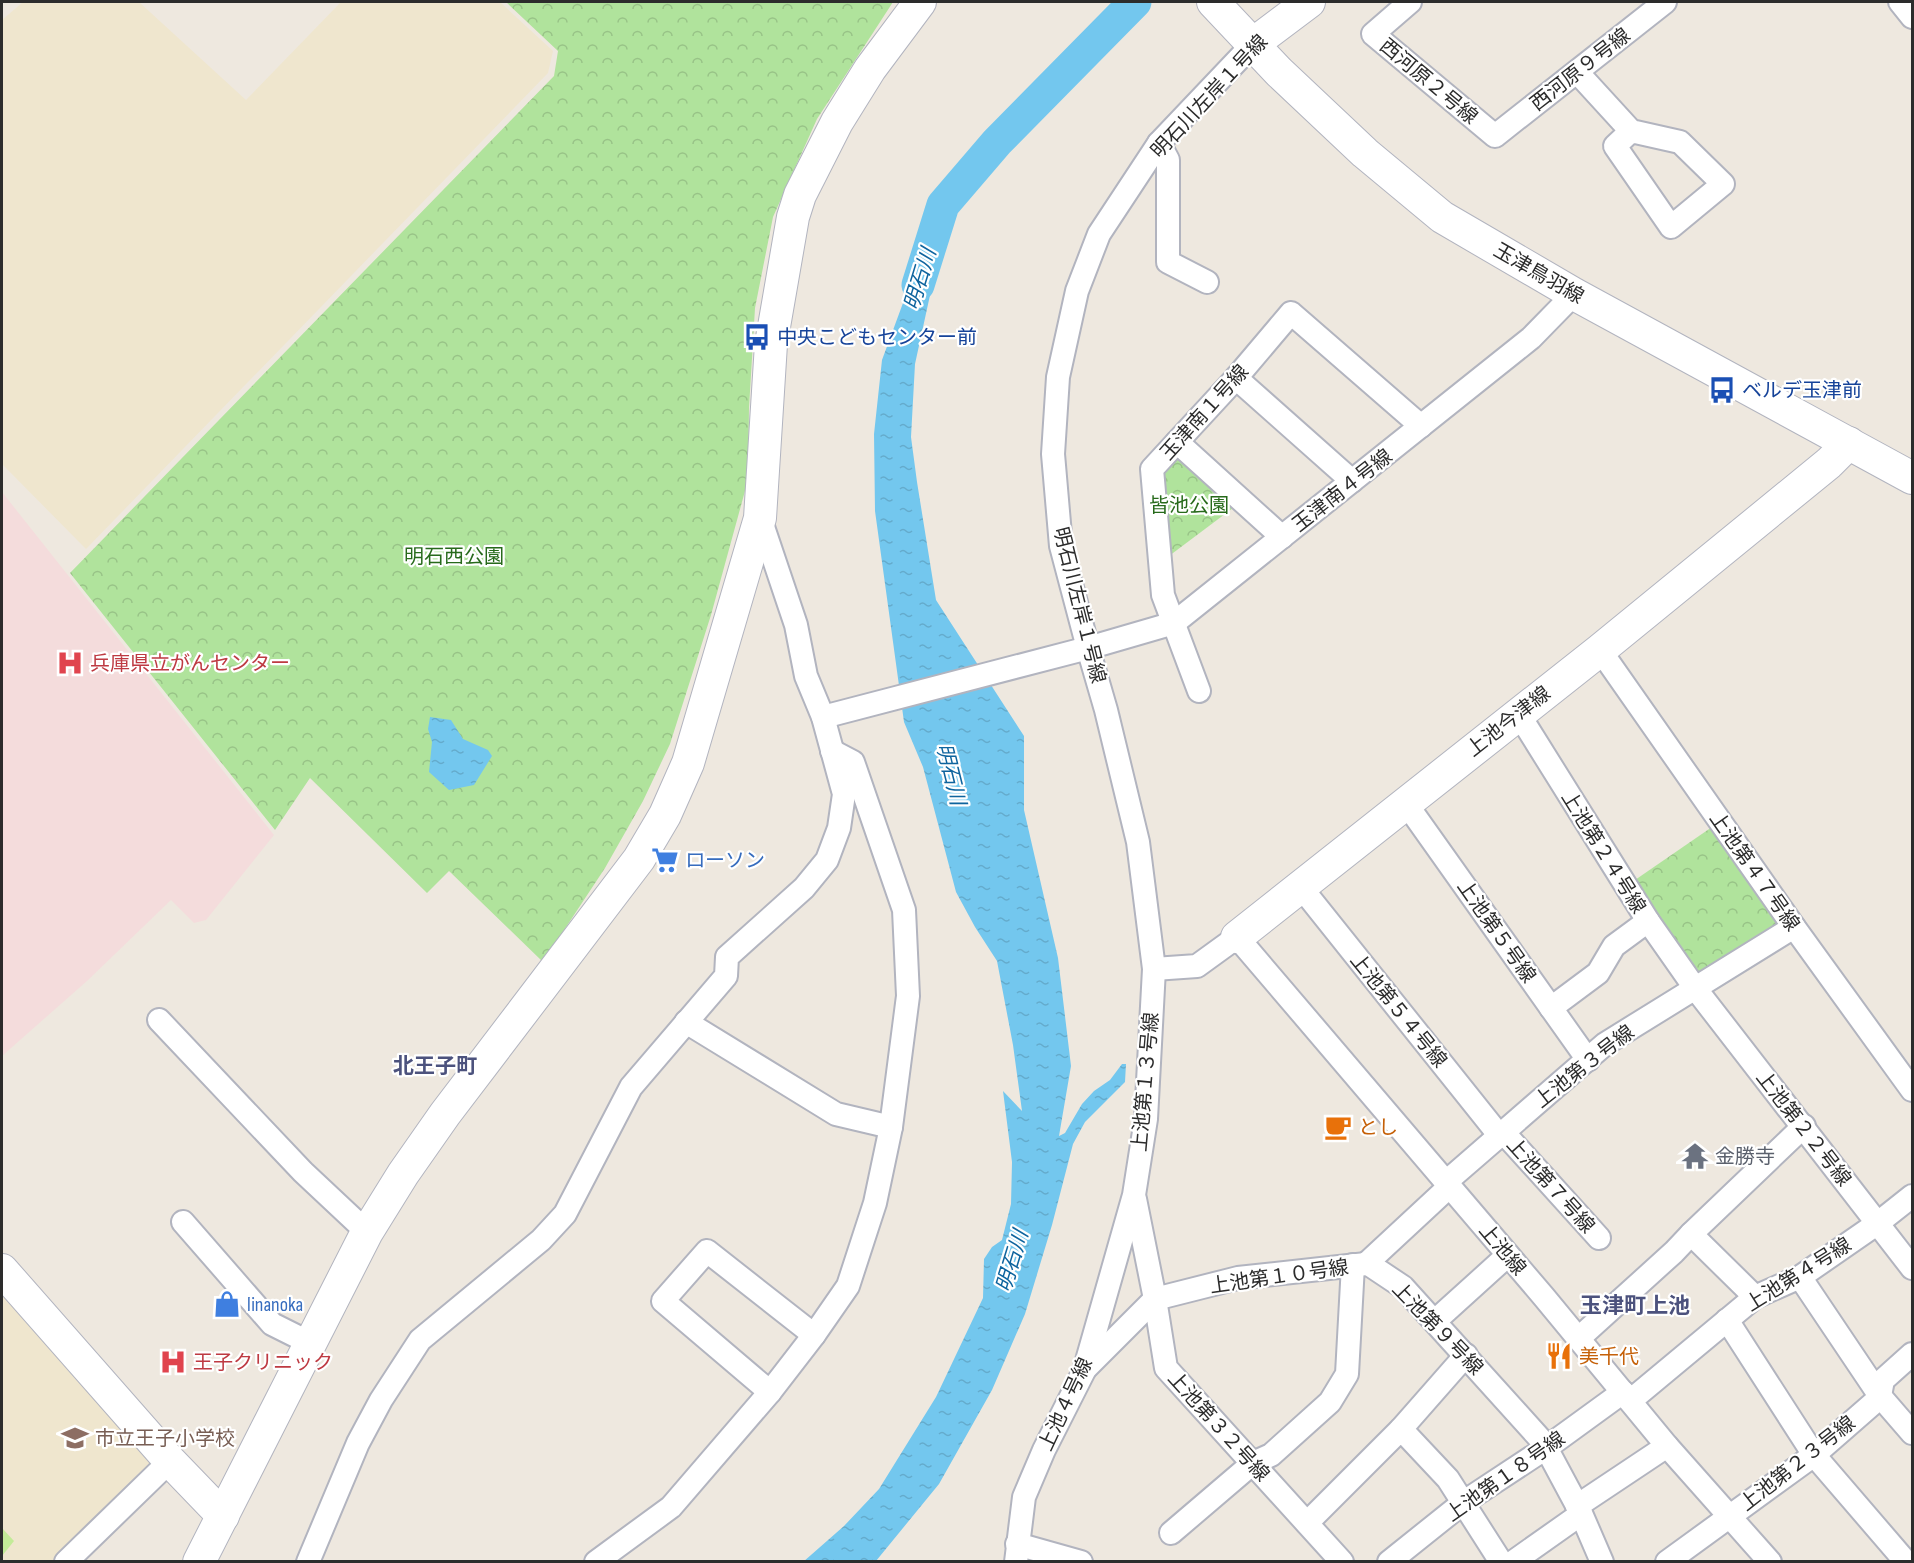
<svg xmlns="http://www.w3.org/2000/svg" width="1914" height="1563" viewBox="0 0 1914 1563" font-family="'Sofia Sans Condensed','Noto Sans JP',sans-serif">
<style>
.education{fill:#efe6ce}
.medical{fill:#f4dcdc}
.forest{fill:url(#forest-crowns)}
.pitch{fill:#c3eb98}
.water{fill:url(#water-ripples)}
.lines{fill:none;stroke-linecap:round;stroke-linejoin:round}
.river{stroke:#73c7ee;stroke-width:33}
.street-casing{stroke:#b2b4bf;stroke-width:26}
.secondary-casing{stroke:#b2b4bf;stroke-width:34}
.street{stroke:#fff;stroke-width:22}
.secondary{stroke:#fff;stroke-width:32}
.labels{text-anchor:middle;stroke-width:4.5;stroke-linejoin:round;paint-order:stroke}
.street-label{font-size:20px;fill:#2c2c2c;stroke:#fff}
.transit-label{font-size:20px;fill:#164399;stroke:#fff;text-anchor:start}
.park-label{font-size:20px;fill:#276a1b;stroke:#fff}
.health-label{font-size:20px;fill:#be3a42;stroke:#fff;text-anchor:start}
.shop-label{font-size:20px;fill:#366cbe;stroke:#fff;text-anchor:start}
.food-label{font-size:20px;fill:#c56008;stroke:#fff;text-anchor:start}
.worship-label{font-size:20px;fill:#5b616d;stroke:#fff;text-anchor:start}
.education-label{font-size:20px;fill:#785e54;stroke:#fff;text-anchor:start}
.water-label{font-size:21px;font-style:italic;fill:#0e649e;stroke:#fff}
.neighbourhood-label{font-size:21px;font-weight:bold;fill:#4c527d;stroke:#fff}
.quarter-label{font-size:22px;font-weight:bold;fill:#4c527d;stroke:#fff}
</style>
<defs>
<pattern id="forest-crowns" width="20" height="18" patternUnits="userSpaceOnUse" patternTransform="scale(1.5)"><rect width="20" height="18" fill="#b0e39c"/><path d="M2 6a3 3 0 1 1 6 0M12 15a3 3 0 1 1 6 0" fill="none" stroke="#98c387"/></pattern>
<pattern id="water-ripples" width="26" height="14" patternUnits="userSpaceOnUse" patternTransform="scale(1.5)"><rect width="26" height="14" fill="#73c7ee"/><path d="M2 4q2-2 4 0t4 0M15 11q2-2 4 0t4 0" fill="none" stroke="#64abcc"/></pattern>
</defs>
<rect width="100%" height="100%" fill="#eee8df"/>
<!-- education -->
<g class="education">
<polygon points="23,2 139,2 246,100 341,2 500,2 553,51 548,73 86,549 2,464 2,20"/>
<polygon points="2,1290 154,1465 55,1561 2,1561"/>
</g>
<!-- medical -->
<polygon class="medical" points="2,492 274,835 206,920 194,923 171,900 87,981 2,1056"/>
<!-- forest -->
<g class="forest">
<polygon points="506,2 893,2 817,119 773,217 755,308 749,408 748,480 711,615 670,744 643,801 605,868 543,962 449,871 427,893 310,778 275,830 70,573 554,76 558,51"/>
<polygon points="1176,456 1233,508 1165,559 1160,466"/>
<polygon points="1712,827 1780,924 1697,978 1635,880"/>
</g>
<!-- pitch -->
<polygon class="pitch" points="2,1528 14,1541 2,1556"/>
<!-- water -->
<g class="water">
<polygon points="931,227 932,286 915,364 911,437 917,482 936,600 1024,736 1024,810 1058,958 1071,1066 1059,1136 1065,1133 1082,1104 1094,1091 1110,1080 1122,1064 1126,1064 1125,1082 1085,1122 1073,1144 1052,1225 1025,1314 992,1390 939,1484 876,1561 803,1562 844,1526 879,1489 936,1397 983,1298 984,1259 992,1247 1002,1240 1011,1204 1012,1162 1003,1091 1022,1111 1013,1045 997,961 975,927 956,892 923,767 904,722 875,511 874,434 882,360"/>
<polygon points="430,717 451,720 463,739 488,750 492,756 474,785 449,790 429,772 432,742 428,729"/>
</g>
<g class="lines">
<!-- river -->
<polyline class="river" points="918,285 943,205 997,142 1135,2"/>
<defs>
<g id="street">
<polyline points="1410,2 1373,34 1495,136 1665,2"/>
<polyline points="1900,2 1912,17"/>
<polyline points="1577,72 1631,131 1680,142 1723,184 1671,227 1615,146 1631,131"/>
<polyline points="1159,143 1168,160 1168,262 1207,282"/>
<polyline points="1236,378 1352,481"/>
<polyline points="1177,442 1282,537"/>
<polyline points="1600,650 1794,927 1912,1090"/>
<polyline points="1199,691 1163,595 1152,469 1236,378 1291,313 1421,426"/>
<polyline points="1518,713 1648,921 1695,988 1912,1268"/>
<polyline points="823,717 1088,648 1174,623 1531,338 1574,294"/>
<polyline points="1405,802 1588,1060"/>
<polyline points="1300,886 1499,1135 1503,1132 1599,1238"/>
<polyline points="1154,969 1197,966 1237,937 1544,1297 1667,1446 1770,1562"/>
<polyline points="1551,1008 1598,973 1614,946 1648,921"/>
<polyline points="159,1020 303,1172 367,1232"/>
<polyline points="686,1022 836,1114 891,1127"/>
<polyline points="1446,1182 1605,1044 1794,927"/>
<polyline points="1135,1199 1155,1299 1166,1368 1342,1562"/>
<polyline points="183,1222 272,1324 310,1343"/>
<polyline points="1367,1263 1403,1287 1543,1442 1580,1511 1602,1562"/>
<polyline points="1367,1263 1450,1186"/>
<polyline points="1800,1277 1880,1396 1912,1433"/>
<polyline points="1755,1297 1691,1234 1804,1126"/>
<polyline points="1727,1320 1814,1455 1906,1562"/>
<polyline points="1435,1321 1508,1255"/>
<polyline points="1579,1338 1674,1252 1691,1234"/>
<polyline points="1086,1368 1155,1299 1238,1278 1366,1264"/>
<polyline points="770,1392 663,1301 707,1251 814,1335"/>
<polyline points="1630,1401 1755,1297 1800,1277 1878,1223 1912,1196"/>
<polyline points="1401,1429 1466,1355"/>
<polyline points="1577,1506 1667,1446"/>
<polyline points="1307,1523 1401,1429 1448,1479 1501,1562"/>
<polyline points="1171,1533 1253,1463 1271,1455 1330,1402 1347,1374 1353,1265"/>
<polyline points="1017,1544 1081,1562"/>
<polyline points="66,1562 170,1461"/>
<polyline points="308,1562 358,1443 381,1400 420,1340 541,1240 565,1214 631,1087 726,976 727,957 804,888 827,860 839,828 844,794 823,717 806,676 796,625 760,518"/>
<polyline points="596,1562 671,1507 770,1392 814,1335 848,1286 875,1203 891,1127 908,996 904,910 853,762 832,751"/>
<polyline points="1016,1562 1024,1497 1044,1450 1084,1371 1134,1195 1146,1119 1154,969 1138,842 1106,710 1088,648 1061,546 1053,454 1058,377 1077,291 1099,234 1159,143 1253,44"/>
<polyline points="1389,1562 1464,1502 1546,1448 1623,1392"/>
<polyline points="1513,1562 1581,1514"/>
<polyline points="1667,1562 1814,1455 1877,1400 1880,1396 1883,1380 1912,1354"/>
</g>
<g id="secondary">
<polyline points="1213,2 1279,72 1365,153 1442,217 1574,294 1912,478"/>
<polyline points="1253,44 1309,2"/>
<polyline points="1237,937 1600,650 1829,463 1849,443"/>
<polyline points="2,1270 170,1461 223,1516"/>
<polyline points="199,1562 367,1232 403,1174 445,1114 639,859 665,815 688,763 760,518 771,344 793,217 800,195 837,122 870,69 920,2"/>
</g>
</defs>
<!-- street casing -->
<use href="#street" class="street-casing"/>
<!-- secondary casing -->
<use href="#secondary" class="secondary-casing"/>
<!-- street -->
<use href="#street" class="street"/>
<!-- secondary -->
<use href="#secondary" class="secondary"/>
</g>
<!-- icons -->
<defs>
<symbol id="bus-bare" viewBox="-9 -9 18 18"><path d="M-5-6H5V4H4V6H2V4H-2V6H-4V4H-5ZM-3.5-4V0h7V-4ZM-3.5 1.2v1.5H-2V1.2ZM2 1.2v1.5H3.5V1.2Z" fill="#1a4fb4" stroke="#fff" stroke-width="2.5" paint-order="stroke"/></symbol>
<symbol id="hospital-bare" viewBox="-9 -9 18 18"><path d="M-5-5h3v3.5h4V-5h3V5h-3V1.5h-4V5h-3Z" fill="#e0444e" stroke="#fff" stroke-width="2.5" paint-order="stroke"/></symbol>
<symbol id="supermarket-bare" viewBox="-9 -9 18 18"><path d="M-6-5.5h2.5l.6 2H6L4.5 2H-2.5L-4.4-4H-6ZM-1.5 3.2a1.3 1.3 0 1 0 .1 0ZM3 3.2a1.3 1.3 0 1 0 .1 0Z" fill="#3f7fe0" stroke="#fff" stroke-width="2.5" paint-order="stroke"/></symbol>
<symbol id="cafe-bare" viewBox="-9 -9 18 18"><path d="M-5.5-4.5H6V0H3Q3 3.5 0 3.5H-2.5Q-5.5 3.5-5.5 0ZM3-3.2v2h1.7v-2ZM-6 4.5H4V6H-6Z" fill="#e8710a" stroke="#fff" stroke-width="2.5" paint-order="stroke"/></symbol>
<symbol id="temple-bare" viewBox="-9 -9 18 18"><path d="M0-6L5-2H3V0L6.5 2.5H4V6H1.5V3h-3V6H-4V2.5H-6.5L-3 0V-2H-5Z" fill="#6b7280" stroke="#fff" stroke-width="2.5" paint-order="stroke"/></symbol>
<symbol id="shop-bare" viewBox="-9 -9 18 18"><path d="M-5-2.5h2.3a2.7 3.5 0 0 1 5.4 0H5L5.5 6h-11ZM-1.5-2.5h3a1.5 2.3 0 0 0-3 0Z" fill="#3f7fe0" stroke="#fff" stroke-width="2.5" paint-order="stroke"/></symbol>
<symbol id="restaurant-bare" viewBox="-9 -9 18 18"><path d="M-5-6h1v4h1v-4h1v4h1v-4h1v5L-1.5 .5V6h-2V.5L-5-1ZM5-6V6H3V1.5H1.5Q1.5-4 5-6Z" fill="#e8710a" stroke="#fff" stroke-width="2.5" paint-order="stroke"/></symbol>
<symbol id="school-bare" viewBox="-9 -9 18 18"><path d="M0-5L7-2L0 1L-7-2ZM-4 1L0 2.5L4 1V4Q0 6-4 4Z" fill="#8d6e63" stroke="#fff" stroke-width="2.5" paint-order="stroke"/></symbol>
</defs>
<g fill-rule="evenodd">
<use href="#bus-bare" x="738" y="318" width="38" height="38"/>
<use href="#bus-bare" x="1703" y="371" width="38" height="38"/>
<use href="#hospital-bare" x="51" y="644" width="38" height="38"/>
<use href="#supermarket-bare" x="646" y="841" width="38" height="38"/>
<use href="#cafe-bare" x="1319" y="1108" width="38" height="38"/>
<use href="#temple-bare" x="1676" y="1137" width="38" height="38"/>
<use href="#shop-bare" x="208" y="1285" width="38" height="38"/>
<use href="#restaurant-bare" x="1540" y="1337" width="38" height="38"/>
<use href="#hospital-bare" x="154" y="1343" width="38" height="38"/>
<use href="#school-bare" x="56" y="1419" width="38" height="38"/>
</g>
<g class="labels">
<!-- street labels -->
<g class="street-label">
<text transform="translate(1580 69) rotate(-38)" y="7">西河原９号線</text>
<text transform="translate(1429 81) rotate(40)" y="7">西河原２号線</text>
<text transform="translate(1209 96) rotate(-47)" y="7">明石川左岸１号線</text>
<text transform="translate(1539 273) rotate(30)" y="7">玉津鳥羽線</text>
<text transform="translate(1204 412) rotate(-48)" y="7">玉津南１号線</text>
<text transform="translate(1342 490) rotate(-38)" y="7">玉津南４号線</text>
<text transform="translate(1080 605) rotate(76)" y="7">明石川左岸１号線</text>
<text transform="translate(1508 721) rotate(-38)" y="7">上池今津線</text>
<text transform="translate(1604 852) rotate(58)" y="7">上池第２４号線</text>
<text transform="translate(1755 871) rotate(55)" y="7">上池第４７号線</text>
<text transform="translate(1497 931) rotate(55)" y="7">上池第５号線</text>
<text transform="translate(1399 1010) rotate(51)" y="7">上池第５４号線</text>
<text transform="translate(1584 1066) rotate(-38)" y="7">上池第３号線</text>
<text transform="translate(1145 1082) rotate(-85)" y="7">上池第１３号線</text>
<text transform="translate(1804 1128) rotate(52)" y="7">上池第２２号線</text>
<text transform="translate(1551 1185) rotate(48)" y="7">上池第７号線</text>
<text transform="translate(1503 1249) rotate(50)" y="7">上池線</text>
<text transform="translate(1798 1274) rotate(-32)" y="7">上池第４号線</text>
<text transform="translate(1279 1276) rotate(-8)" y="7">上池第１０号線</text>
<text transform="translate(1438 1328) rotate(46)" y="7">上池第９号線</text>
<text transform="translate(1065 1404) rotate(-65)" y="7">上池４号線</text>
<text transform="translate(1219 1426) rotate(48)" y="7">上池第３２号線</text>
<text transform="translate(1797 1463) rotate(-38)" y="7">上池第２３号線</text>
<text transform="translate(1505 1476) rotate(-35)" y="7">上池第１８号線</text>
</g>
<!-- transit labels -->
<g class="transit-label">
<text x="777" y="344">中央こどもセンター前</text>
<text x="1742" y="397">ベルデ玉津前</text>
</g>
<!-- park labels -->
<g class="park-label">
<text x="1189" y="512">皆池公園</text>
<text x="454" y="563">明石西公園</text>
</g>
<!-- health labels -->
<g class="health-label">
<text x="90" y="670">兵庫県立がんセンター</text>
<text x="193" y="1369">王子クリニック</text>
</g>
<!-- shop labels -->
<g class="shop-label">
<text x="685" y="867">ローソン</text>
<text x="247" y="1311">linanoka</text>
</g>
<!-- food labels -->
<g class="food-label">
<text x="1358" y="1134">とし</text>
<text x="1579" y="1363">美千代</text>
</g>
<!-- worship labels -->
<g class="worship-label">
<text x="1715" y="1163">金勝寺</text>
</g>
<!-- education labels -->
<g class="education-label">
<text x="95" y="1445">市立王子小学校</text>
</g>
<!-- water labels -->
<g class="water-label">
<text transform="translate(920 279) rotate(-73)" y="7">明石川</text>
<text transform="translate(951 774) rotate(76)" y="7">明石川</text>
<text transform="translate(1012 1261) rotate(-73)" y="7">明石川</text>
</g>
<!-- neighbourhood labels -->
<g class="neighbourhood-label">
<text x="435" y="1073">北王子町</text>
</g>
<!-- quarter labels -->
<g class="quarter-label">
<text x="1635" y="1313">玉津町上池</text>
</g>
</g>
<!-- border -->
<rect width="1914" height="1563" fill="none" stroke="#2c2c2c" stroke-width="6"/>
</svg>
